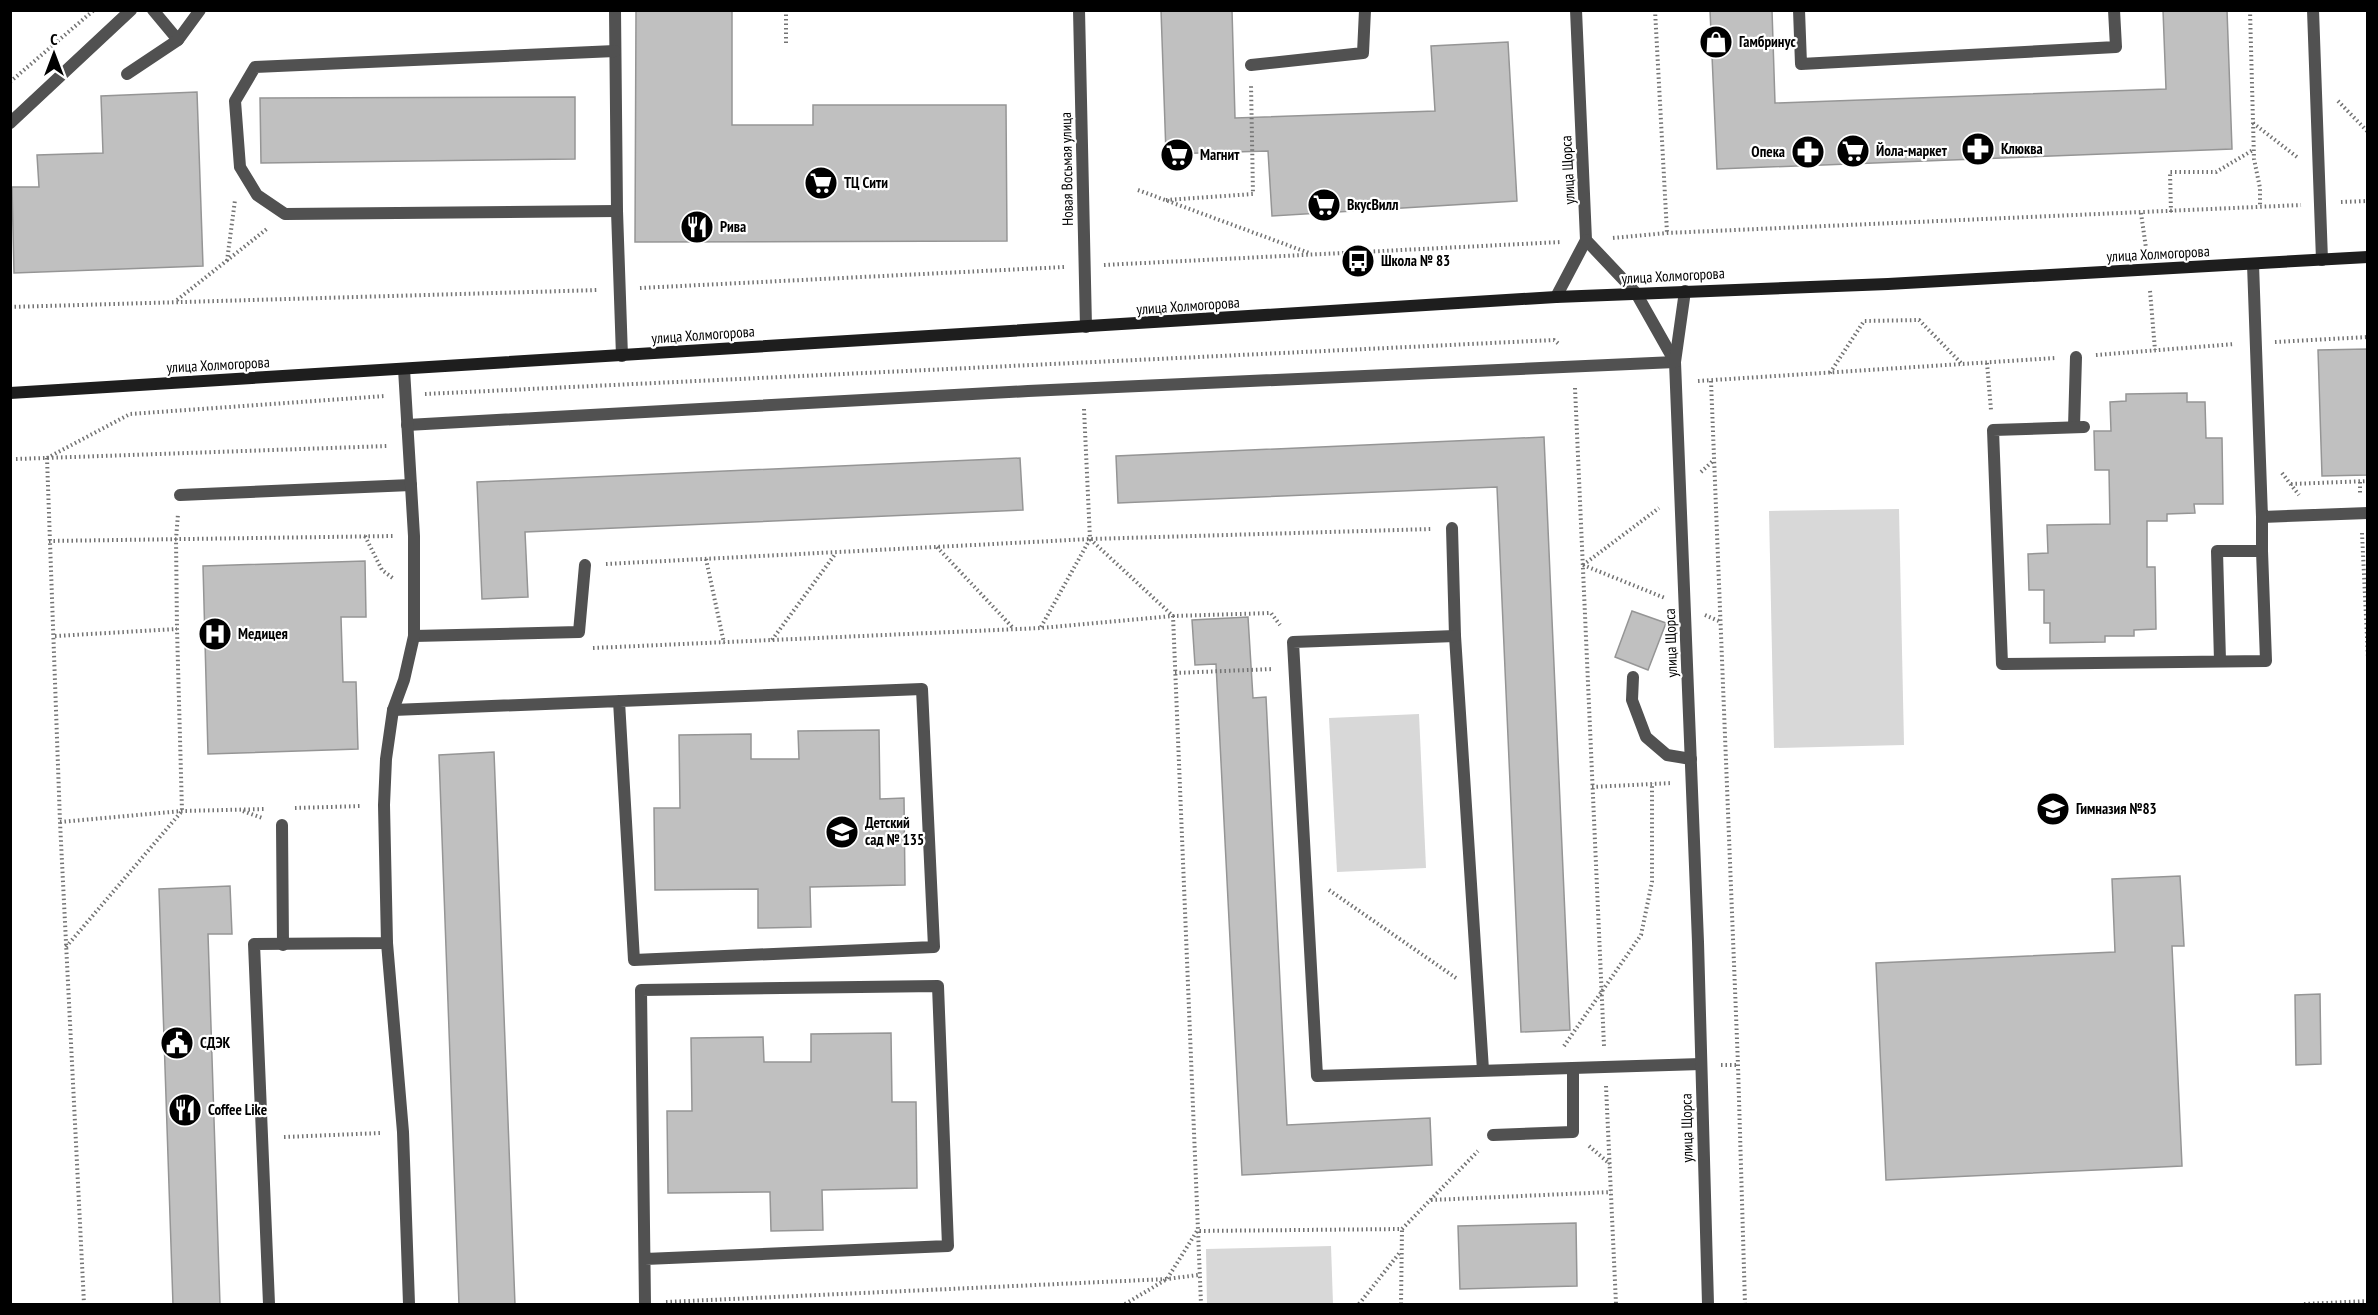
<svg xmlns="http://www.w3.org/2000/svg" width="2378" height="1315" viewBox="0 0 2378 1315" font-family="'PT Sans Narrow',sans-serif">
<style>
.green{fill:#d8d8d8}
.building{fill:#c0c0c0;stroke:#959595;stroke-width:1.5}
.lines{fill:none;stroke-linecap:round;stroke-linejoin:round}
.path{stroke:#737373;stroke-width:4;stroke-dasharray:1.5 3;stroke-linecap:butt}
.service{stroke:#515151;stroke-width:12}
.minor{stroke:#515151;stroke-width:12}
.secondary{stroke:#1e1e1e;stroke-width:12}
.labels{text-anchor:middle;stroke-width:4.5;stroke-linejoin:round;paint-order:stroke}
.poi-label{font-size:15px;font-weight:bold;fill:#000;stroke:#fff;text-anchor:start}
.street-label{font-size:15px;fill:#000;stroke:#fff}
</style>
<rect width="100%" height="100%" fill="#fff"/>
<!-- green -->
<g class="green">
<polygon points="1899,509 1904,745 1774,748 1769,511"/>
<polygon points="1419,714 1426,868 1337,872 1329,718"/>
<polygon points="1331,1246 1333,1304 1207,1304 1206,1249"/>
</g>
<!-- building -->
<g class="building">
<polygon points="636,10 732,10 732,125 813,125 813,105 1006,105 1007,241 635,242"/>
<polygon points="1161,10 1232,10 1235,118 1435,111 1431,46 1508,42 1517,201 1272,216 1268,151 1166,154"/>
<polygon points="1710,10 1772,10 1775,103 2166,89 2163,10 2227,10 2232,149 1717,169"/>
<polygon points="197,92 203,266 14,273 12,187 39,187 37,155 103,153 101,96"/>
<polygon points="575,97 575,159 261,163 260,98"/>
<polygon points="2367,349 2367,475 2322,476 2318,350"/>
<polygon points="2187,393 2187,402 2205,402 2206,438 2222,438 2223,504 2194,504 2195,513 2167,514 2167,521 2147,521 2147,567 2155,567 2156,629 2134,630 2134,636 2105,636 2105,642 2050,643 2050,623 2044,623 2044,590 2029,590 2028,554 2048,553 2047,525 2110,524 2109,470 2095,470 2094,431 2111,431 2110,402 2126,401 2126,394"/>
<polygon points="1544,437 1570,1030 1521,1032 1497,487 1118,503 1116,456"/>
<polygon points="1020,458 1023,510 525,532 528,597 482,599 477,482"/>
<polygon points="365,561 366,617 341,617 343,682 356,682 358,749 208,754 203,566"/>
<polygon points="1632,611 1666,623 1648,670 1615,657"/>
<polygon points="1248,617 1253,698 1266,697 1287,1125 1430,1118 1432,1165 1242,1175 1216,664 1195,665 1192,620"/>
<polygon points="879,730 880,799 904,798 905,885 810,887 811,927 758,928 758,889 655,890 654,808 680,808 679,735 751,734 751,759 799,759 798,731"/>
<polygon points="494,752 515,1305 459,1305 439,755"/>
<polygon points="2180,876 2184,946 2172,946 2182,1166 1886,1180 1876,963 2115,952 2112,879"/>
<polygon points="230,886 232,934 208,934 220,1305 173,1305 159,889"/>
<polygon points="2320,994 2321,1064 2296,1065 2295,995"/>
<polygon points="891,1033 892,1102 916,1102 917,1188 822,1190 823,1230 771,1231 770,1192 668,1193 667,1111 692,1111 691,1038 763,1037 764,1062 811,1062 811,1034"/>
<polygon points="1576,1223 1577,1286 1460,1289 1458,1226"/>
</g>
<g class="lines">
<!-- path -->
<g class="path">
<polyline points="786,10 786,44"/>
<polyline points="1655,10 1667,233"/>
<polyline points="2250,10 2254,159 2260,188 2260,207"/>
<polyline points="10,82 94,10"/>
<polyline points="2338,101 2368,132"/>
<polyline points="2253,123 2297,157"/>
<polyline points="1138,190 1309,253"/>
<polyline points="1166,200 1253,194 1251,84"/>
<polyline points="2341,202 2368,201"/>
<polyline points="2171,212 2170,172 2216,172 2253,150"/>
<polyline points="2141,213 2146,248"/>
<polyline points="1613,238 1667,233 2301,205"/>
<polyline points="227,261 235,200"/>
<polyline points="1104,265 1561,242"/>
<polyline points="640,288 1064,267"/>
<polyline points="2150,291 2155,350"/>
<polyline points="177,300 268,228"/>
<polyline points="10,307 599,290"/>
<polyline points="2275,342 2368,337"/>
<polyline points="2096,355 2235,344"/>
<polyline points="1987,363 1991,410"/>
<polyline points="1830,373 1864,321 1919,320 1963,365"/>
<polyline points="1698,381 2055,358"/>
<polyline points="1711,381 1738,1065 1745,1304"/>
<polyline points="1575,388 1604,1046"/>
<polyline points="425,394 1554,340 1560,345"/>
<polyline points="1084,409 1090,539 1173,616 1201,1304"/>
<polyline points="47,458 130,414 385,396"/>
<polyline points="47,458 60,822 84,1304"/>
<polyline points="16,459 387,446"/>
<polyline points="1701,472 1714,460"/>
<polyline points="2282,473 2299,495"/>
<polyline points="2360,482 2360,493"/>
<polyline points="2291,484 2368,481"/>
<polyline points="2362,533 2368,658"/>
<polyline points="365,536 382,570 394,579"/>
<polyline points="49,541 394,536"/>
<polyline points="937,547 1014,629"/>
<polyline points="706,559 724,643"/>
<polyline points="606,564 1090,539 1432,529"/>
<polyline points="1583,565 1659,508"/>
<polyline points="1583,565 1665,598"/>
<polyline points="1705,615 1721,622"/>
<polyline points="1041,627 1090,539"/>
<polyline points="55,636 177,629"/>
<polyline points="772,640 836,553"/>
<polyline points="593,648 1041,628 1173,616 1271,613 1280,625"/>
<polyline points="1175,673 1273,669"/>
<polyline points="1592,787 1672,783"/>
<polyline points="295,808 362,806"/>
<polyline points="243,811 262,818"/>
<polyline points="60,822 182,811 266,809"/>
<polyline points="1329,890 1456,978"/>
<polyline points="66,947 182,811 177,629 176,539 178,514"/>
<polyline points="1564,1046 1641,935 1652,882 1652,783"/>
<polyline points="1721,1065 1738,1065"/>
<polyline points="1606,1086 1616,1304"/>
<polyline points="284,1137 381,1133"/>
<polyline points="1589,1146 1610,1164"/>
<polyline points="1431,1200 1611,1192"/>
<polyline points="666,1302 1167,1279 1198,1275"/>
<polyline points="1125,1304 1167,1279 1197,1231 1402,1229 1478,1151"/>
<polyline points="1359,1304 1401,1251"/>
<polyline points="1401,1304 1402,1229"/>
<polyline points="2304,1304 2368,1301"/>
</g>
<!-- service -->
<g class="service">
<polyline points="153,10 178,40 200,10"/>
<polyline points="615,10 617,211 622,356"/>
<polyline points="1079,10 1086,327"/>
<polyline points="1799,10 1801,64 2116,47 2114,10"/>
<polyline points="2313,10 2322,260"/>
<polyline points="615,51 255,67 235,101 240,167 257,195 285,214 617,211"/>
<polyline points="1251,65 1363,53 1365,10"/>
<polyline points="127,74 178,40"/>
<polyline points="10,123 131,10"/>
<polyline points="2253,264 2262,517 2368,513"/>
<polyline points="407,425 1028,391 1675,362"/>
<polyline points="2074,427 2076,357"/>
<polyline points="2084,427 1993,430 2002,664 2266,661 2262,551 2217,551 2220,661"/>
<polyline points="180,495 411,485"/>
<polyline points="1452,528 1455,636 1483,1070"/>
<polyline points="2262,551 2262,517"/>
<polyline points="414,636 579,632 585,565"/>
<polyline points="1455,636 1293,642 1317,1076 1701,1064"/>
<polyline points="1633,677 1632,700 1646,737 1667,755 1691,759"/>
<polyline points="393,710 922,689 934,947 634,960 619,701"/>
<polyline points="282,825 283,945"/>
<polyline points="387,943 403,1132 409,1304"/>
<polyline points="1493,1135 1573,1132 1573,1068"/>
<polyline points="645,1259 948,1246 938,986 641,990 645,1304"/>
<polyline points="269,1304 254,944 387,943 384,805 386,759 393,710 404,680 414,636 414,536 404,369"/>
</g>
<!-- minor -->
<g class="minor">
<polyline points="1576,10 1586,240 1636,293 1675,362 1698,942 1708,1304"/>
<polyline points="1556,297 1586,240"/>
<polyline points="1675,362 1685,291"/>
</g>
<!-- secondary -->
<polyline class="secondary" points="10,393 1556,297 1888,284 2368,257"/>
</g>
<!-- icons -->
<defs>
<symbol id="shop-disc" viewBox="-11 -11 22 22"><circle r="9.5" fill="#000" stroke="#fff"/><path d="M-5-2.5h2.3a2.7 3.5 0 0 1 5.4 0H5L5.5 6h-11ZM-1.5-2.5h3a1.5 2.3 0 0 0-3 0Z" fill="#fff"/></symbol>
<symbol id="pharmacy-disc" viewBox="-11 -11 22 22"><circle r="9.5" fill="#000" stroke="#fff"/><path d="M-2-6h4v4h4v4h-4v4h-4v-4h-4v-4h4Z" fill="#fff"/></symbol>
<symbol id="supermarket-disc" viewBox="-11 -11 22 22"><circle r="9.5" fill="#000" stroke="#fff"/><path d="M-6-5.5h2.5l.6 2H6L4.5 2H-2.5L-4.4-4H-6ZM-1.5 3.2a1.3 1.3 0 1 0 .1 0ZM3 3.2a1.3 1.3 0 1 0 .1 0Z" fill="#fff"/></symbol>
<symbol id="restaurant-disc" viewBox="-11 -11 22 22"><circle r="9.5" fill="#000" stroke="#fff"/><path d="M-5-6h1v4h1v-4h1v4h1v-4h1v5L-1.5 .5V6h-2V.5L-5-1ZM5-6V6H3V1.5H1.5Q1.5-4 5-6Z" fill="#fff"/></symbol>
<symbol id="bus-disc" viewBox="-11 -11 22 22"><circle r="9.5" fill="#000" stroke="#fff"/><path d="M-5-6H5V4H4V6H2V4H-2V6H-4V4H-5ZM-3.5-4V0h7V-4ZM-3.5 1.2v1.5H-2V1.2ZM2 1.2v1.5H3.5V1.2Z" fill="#fff"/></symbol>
<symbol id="hospital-disc" viewBox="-11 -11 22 22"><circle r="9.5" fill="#000" stroke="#fff"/><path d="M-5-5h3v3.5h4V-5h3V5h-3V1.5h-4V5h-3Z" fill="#fff"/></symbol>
<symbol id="school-disc" viewBox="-11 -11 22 22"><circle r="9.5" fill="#000" stroke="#fff"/><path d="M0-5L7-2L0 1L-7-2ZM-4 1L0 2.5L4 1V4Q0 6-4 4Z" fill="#fff"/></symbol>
<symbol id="civic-disc" viewBox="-11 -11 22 22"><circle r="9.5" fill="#000" stroke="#fff"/><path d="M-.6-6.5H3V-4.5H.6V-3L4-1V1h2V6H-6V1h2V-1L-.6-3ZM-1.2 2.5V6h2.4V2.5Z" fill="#fff"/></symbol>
</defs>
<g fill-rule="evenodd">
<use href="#shop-disc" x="1697" y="23" width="38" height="38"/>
<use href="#pharmacy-disc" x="1959" y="130" width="38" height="38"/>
<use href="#supermarket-disc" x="1834" y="132" width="38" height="38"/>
<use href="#pharmacy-disc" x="1789" y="133" width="38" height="38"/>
<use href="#supermarket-disc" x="1158" y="136" width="38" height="38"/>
<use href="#supermarket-disc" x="802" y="164" width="38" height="38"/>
<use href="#supermarket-disc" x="1305" y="186" width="38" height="38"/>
<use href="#restaurant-disc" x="678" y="208" width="38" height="38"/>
<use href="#bus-disc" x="1339" y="242" width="38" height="38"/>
<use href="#hospital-disc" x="196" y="615" width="38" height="38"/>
<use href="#school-disc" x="2034" y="790" width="38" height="38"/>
<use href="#school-disc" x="823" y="813" width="38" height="38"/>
<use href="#civic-disc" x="158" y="1024" width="38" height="38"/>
<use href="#restaurant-disc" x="166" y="1091" width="38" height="38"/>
</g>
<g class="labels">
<!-- poi labels -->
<g class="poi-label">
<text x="1739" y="47">Гамбринус</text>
<text x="2001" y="154">Клюква</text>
<text x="1876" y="156">Йола-маркет</text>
<text x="1785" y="157" text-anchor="end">Опека</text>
<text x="1200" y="160">Магнит</text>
<text x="844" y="188">ТЦ Сити</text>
<text x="1347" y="210">ВкусВилл</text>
<text x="720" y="232">Рива</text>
<text x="1381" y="266">Школа № 83</text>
<text x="238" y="639">Медицея</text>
<text x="2076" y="814">Гимназия №83</text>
<text x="865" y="828">Детский<tspan x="865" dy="17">сад № 135</tspan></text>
<text x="200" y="1048">СДЭК</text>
<text x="208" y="1115">Coffee Like</text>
</g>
<!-- street labels -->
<g class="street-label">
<text transform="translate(1067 169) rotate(-91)" y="5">Новая Восьмая улица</text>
<text transform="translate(1568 170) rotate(-93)" y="5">улица Щорса</text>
<text transform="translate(2158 254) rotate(-3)" y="5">улица Холмогорова</text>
<text transform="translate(1673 276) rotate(-3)" y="5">улица Холмогорова</text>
<text transform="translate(1188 306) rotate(-4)" y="5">улица Холмогорова</text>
<text transform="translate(703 335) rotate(-4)" y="5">улица Холмогорова</text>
<text transform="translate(218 365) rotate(-3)" y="5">улица Холмогорова</text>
<text transform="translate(1671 643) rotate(-92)" y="5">улица Щорса</text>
<text transform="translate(1687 1128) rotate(-91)" y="5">улица Щорса</text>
</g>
</g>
<!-- border -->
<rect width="2378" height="1315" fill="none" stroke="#000000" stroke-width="24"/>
<!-- north arrow -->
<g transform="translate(54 54)" stroke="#ffffff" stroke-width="4.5" paint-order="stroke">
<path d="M0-4.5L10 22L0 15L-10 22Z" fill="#000000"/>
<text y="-9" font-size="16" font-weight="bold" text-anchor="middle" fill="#000000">С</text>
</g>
</svg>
